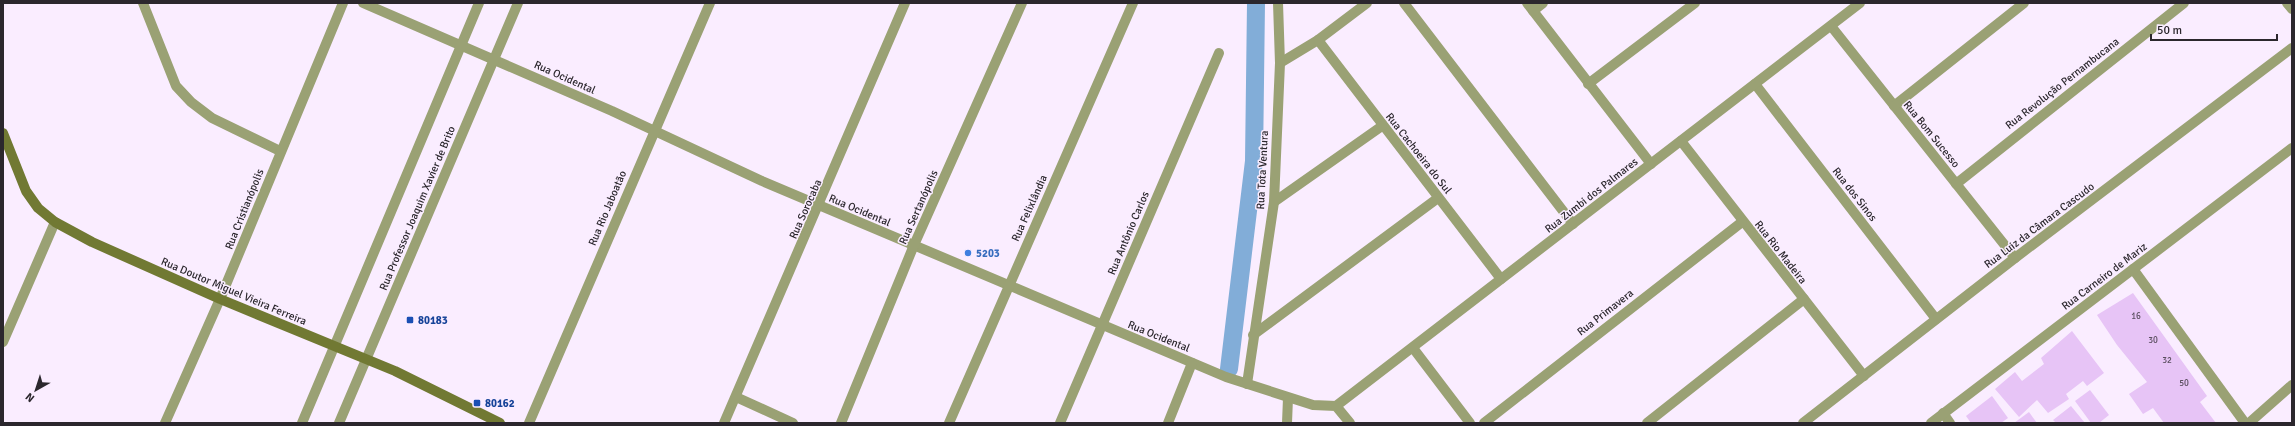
<svg xmlns="http://www.w3.org/2000/svg" width="2295" height="426" viewBox="0 0 2295 426" font-family="Signika,sans-serif">
<style>
.lines{fill:none;stroke-linecap:round;stroke-linejoin:round}
.canal{stroke:#82add8;stroke-width:18}
.building{fill:#e7c4f6}
.minor{stroke:#9aa174;stroke-width:10}
.tertiary{stroke:#9aa174;stroke-width:10}
.secondary{stroke:#717933;stroke-width:10}
.shop-dot{fill:#3f7fe0;stroke:#faedff;stroke-width:1.5}
.transit-dot{fill:#1a4fb4;stroke:#faedff;stroke-width:1.5}
.labels{text-anchor:middle;stroke-width:3;stroke-linejoin:round;paint-order:stroke}
.number-label{font-size:9px;fill:#5a4e5f}
.street-label{font-size:11px;fill:#2b272d;stroke:#faedff}
.shop-label{font-size:11px;font-weight:bold;fill:#366cbe;stroke:#faedff;text-anchor:start}
.transit-label{font-size:11px;font-weight:bold;fill:#164399;stroke:#faedff;text-anchor:start}
</style>
<rect width="100%" height="100%" fill="#faedff"/>
<g class="lines">
<!-- canal -->
<polyline class="canal" points="1229,369 1254,161 1256,3"/>
</g>
<!-- building -->
<g class="building">
<polygon points="2133,293 2207,396 2200,402 2216,423 2164,423 2153,408 2143,414 2129,394 2147,382 2117,345 2097,315"/>
<polygon points="2072,331 2104,373 2087,386 2083,381 2066,394 2069,399 2048,413 2037,400 2019,417 1995,389 2015,372 2022,381 2044,364 2041,358"/>
<polygon points="2090,390 2109,415 2099,423 2091,423 2075,401"/>
<polygon points="1992,396 2008,418 2001,423 1971,423 1966,416"/>
<polygon points="2071,406 2085,423 2056,423 2053,420"/>
<polygon points="2029,412 2037,423 2014,423"/>
</g>
<g class="lines">
<!-- minor -->
<g class="minor">
<polyline points="143,3 176,86 191,102 212,118 280,151"/>
<polyline points="363,3 612,111 762,181 1226,377 1313,405 1336,406 1350,423"/>
<polyline points="1404,3 1573,224"/>
<polyline points="1527,3 1651,164"/>
<polyline points="2287,3 2292,9"/>
<polyline points="1533,11 1543,3"/>
<polyline points="1831,26 2015,258"/>
<polyline points="1318,40 1501,279"/>
<polyline points="1280,63 1318,40 1367,3"/>
<polyline points="1588,84 1695,3"/>
<polyline points="1755,84 1936,319"/>
<polyline points="1894,106 2024,3"/>
<polyline points="1681,141 1864,376"/>
<polyline points="1956,184 2184,3"/>
<polyline points="1274,202 1382,126"/>
<polyline points="2133,269 2245,423"/>
<polyline points="1253,335 1438,198"/>
<polyline points="3,342 55,222"/>
<polyline points="1413,348 1470,423"/>
<polyline points="1247,384 1274,202 1280,63 1278,3"/>
<polyline points="736,397 793,423"/>
<polyline points="1336,406 1860,3"/>
<polyline points="1943,413 1950,423"/>
<polyline points="165,423 220,299 343,3"/>
<polyline points="529,423 710,3"/>
<polyline points="724,423 905,3"/>
<polyline points="841,423 914,245 1022,3"/>
<polyline points="949,423 1133,3"/>
<polyline points="1060,423 1219,53"/>
<polyline points="1168,423 1192,363"/>
<polyline points="1287,423 1288,398"/>
<polyline points="1484,423 1742,222"/>
<polyline points="1647,423 1804,299"/>
<polyline points="1803,423 2015,258 2292,48"/>
<polyline points="1931,423 2292,148"/>
<polyline points="2249,423 2292,385"/>
</g>
<!-- tertiary -->
<g class="tertiary">
<polyline points="302,423 479,3"/>
<polyline points="339,423 518,3"/>
</g>
<!-- secondary -->
<polyline class="secondary" points="3,133 26,191 38,208 55,222 92,242 220,299 395,371 500,423"/>
</g>
<!-- markers -->
<circle class="shop-dot" cx="968" cy="253" r="4"/>
<g class="transit-dot">
<rect x="406" y="316" width="8" height="8" rx="2"/>
<rect x="473" y="399" width="8" height="8" rx="2"/>
</g>
<g class="labels">
<!-- number labels -->
<g class="number-label">
<text x="2136" y="319">16</text>
<text x="2153" y="343">30</text>
<text x="2167" y="363">32</text>
<text x="2184" y="386">50</text>
</g>
<!-- street labels -->
<g class="street-label">
<text transform="translate(565 77) rotate(24)" y="4">Rua Ocidental</text>
<text transform="translate(2062 83) rotate(-38)" y="4">Rua Revolução Pernambucana</text>
<text transform="translate(1932 134) rotate(51)" y="4">Rua Bom Sucesso</text>
<text transform="translate(1419 153) rotate(52)" y="4">Rua Cachoeira do Sul</text>
<text transform="translate(1262 170) rotate(-87)" y="4">Rua Tota Ventura</text>
<text transform="translate(1855 194) rotate(52)" y="4">Rua dos Sinos</text>
<text transform="translate(1591 195) rotate(-38)" y="4">Rua Zumbi dos Palmares</text>
<text transform="translate(918 207) rotate(-66)" y="4">Rua Sertanópolis</text>
<text transform="translate(417 208) rotate(-67)" y="4">Rua Professor Joaquim Xavier de Brito</text>
<text transform="translate(607 208) rotate(-67)" y="4">Rua Rio Jaboatão</text>
<text transform="translate(1029 208) rotate(-66)" y="4">Rua Felixlândia</text>
<text transform="translate(244 209) rotate(-68)" y="4">Rua Cristianópolis</text>
<text transform="translate(805 209) rotate(-66)" y="4">Rua Sorocaba</text>
<text transform="translate(860 210) rotate(23)" y="4">Rua Ocidental</text>
<text transform="translate(2039 225) rotate(-37)" y="4">Rua Luiz da Câmara Cascudo</text>
<text transform="translate(1128 233) rotate(-67)" y="4">Rua Antônio Carlos</text>
<text transform="translate(1781 252) rotate(52)" y="4">Rua Rio Madeira</text>
<text transform="translate(2104 276) rotate(-37)" y="4">Rua Carneiro de Mariz</text>
<text transform="translate(234 291) rotate(23)" y="4">Rua Doutor Miguel Vieira Ferreira</text>
<text transform="translate(1605 312) rotate(-38)" y="4">Rua Primavera</text>
<text transform="translate(1159 336) rotate(22)" y="4">Rua Ocidental</text>
</g>
<!-- shop labels -->
<g class="shop-label">
<text x="976" y="257">5203</text>
</g>
<!-- transit labels -->
<g class="transit-label">
<text x="418" y="324">80183</text>
<text x="485" y="407">80162</text>
</g>
</g>
<!-- border -->
<rect width="2295" height="426" fill="none" stroke="#2b272d" stroke-width="8"/>
<!-- north arrow -->
<g transform="translate(36 390) rotate(219)" stroke="#faedff" stroke-width="3" paint-order="stroke">
<path d="M0-3L7 15L0 10L-7 15Z" fill="#2b272d"/>
<text y="-6" font-size="11" font-weight="bold" text-anchor="middle" fill="#2b272d">N</text>
</g>
<!-- scale -->
<path d="M2151 34v6h126v-6" fill="none" stroke="#2b272d" stroke-width="2"/>
<text x="2157" y="34" font-size="12" fill="#2b272d" stroke="#faedff" stroke-width="3" paint-order="stroke">50 m</text>
</svg>
